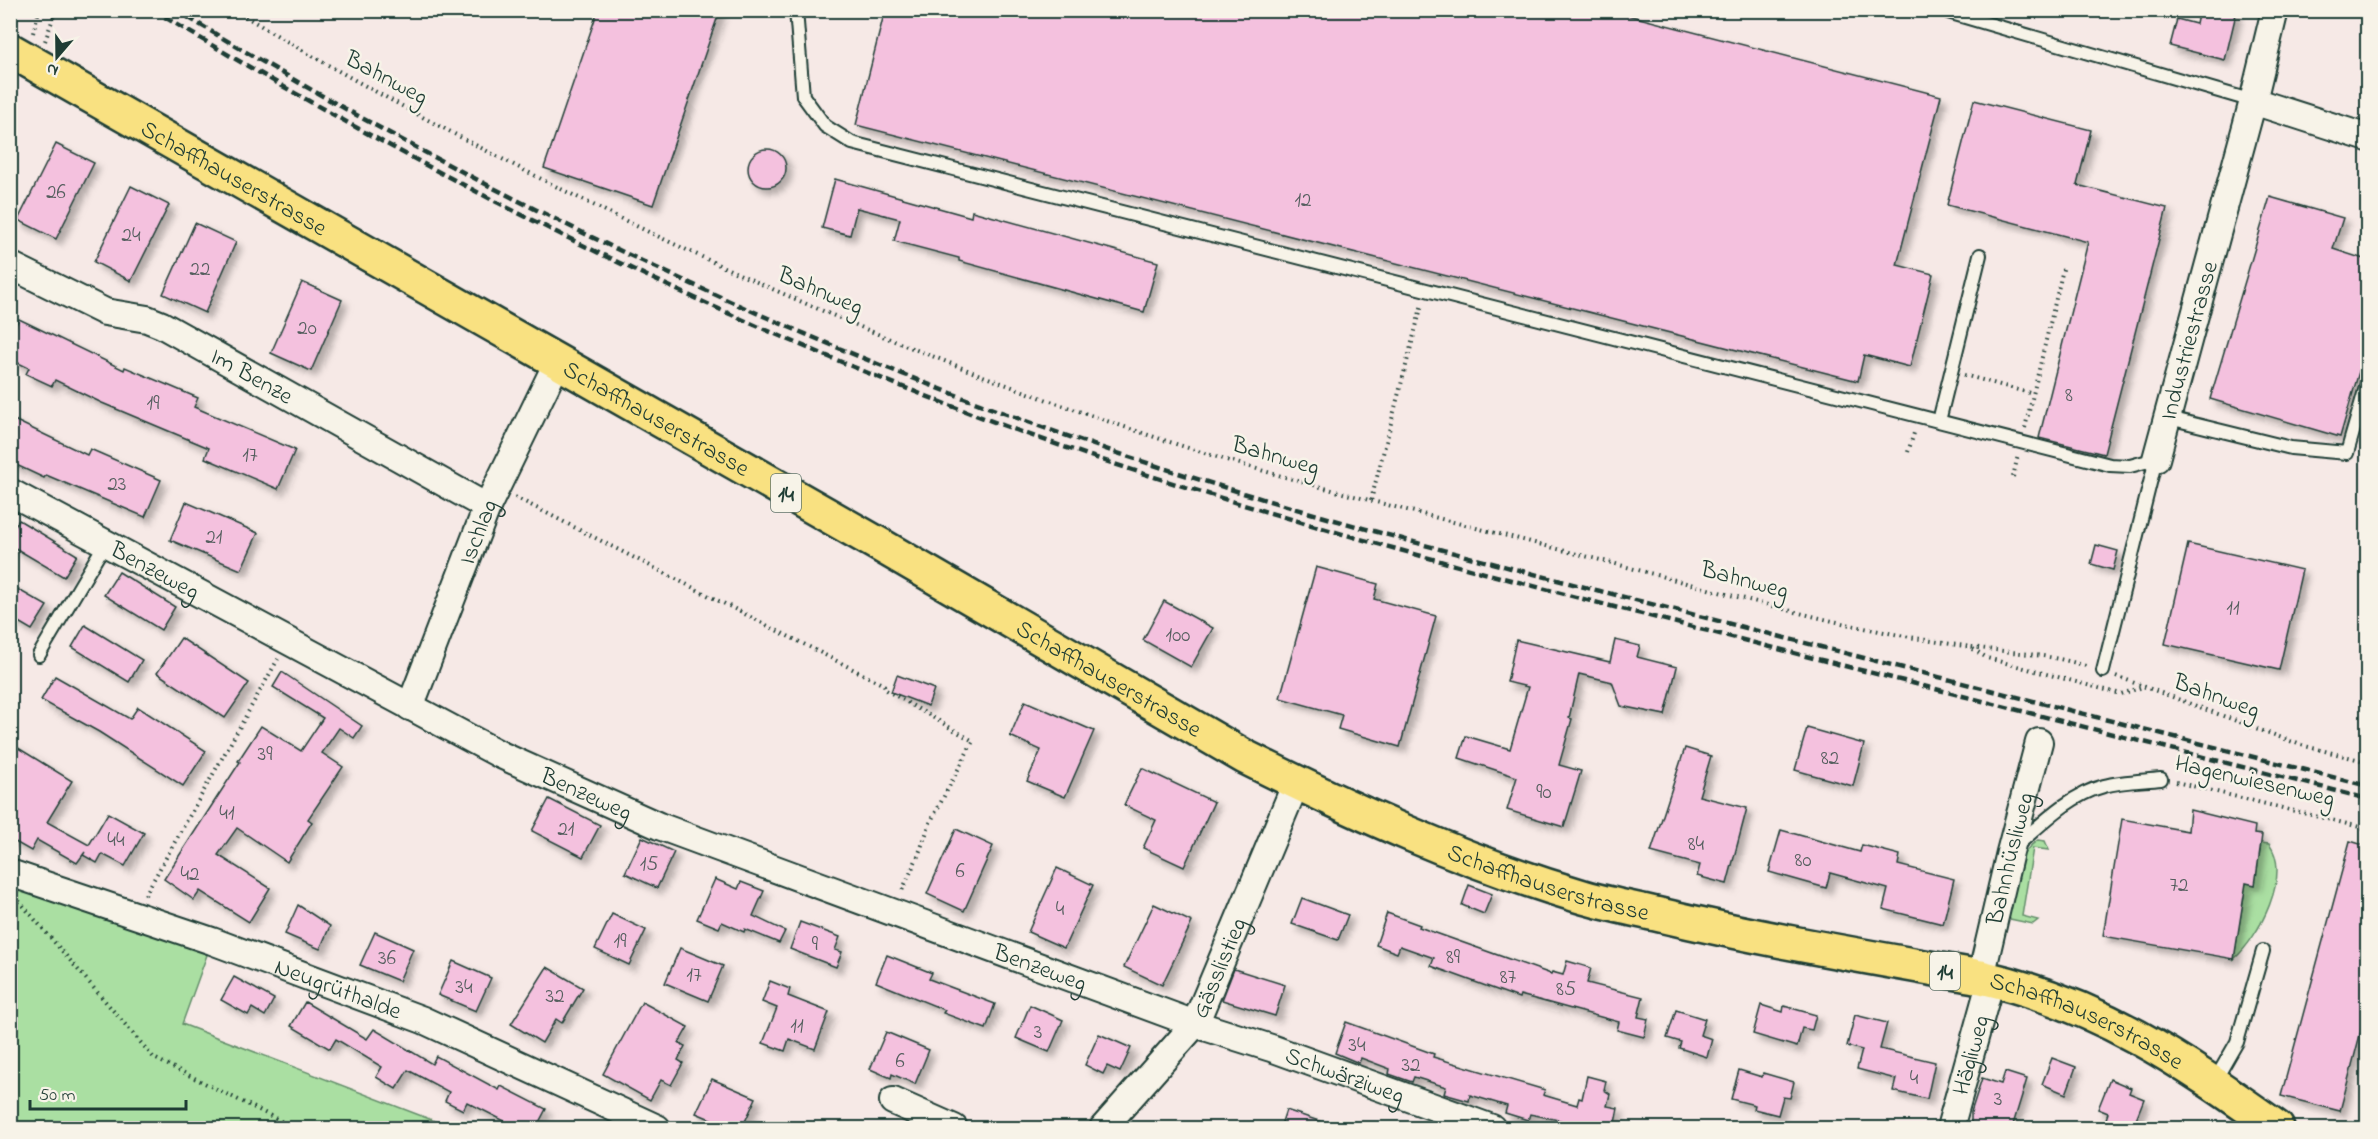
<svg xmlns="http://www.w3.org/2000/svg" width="2378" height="1139" viewBox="0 0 2378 1139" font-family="'Indie Flower',sans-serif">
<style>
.green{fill:#aadfa2;stroke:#648e6b;stroke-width:1.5}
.building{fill:#f4c1de;stroke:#1f3d34;stroke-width:1.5;filter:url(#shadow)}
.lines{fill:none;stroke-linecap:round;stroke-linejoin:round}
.lane-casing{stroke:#1f3d34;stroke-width:16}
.street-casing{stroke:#1f3d34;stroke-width:30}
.primary-casing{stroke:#1f3d34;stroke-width:38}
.path{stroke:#1f3d34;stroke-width:4;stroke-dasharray:1.5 4.5;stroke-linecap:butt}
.lane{stroke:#f7f3e8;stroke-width:12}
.street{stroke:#f7f3e8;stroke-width:26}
.primary{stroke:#f9e181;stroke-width:33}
.rail{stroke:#1f3d34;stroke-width:4.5;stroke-dasharray:9 4.5;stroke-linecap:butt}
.labels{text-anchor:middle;stroke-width:5;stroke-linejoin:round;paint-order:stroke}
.number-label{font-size:21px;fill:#545e5e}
.shield{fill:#f7f3e8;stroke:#60746a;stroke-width:1.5}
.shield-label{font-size:22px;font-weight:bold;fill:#1f3d34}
.street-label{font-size:24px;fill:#1f3d34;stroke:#f7f3e8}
</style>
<defs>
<filter id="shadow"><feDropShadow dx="5.5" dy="5.5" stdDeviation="3" flood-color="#0004"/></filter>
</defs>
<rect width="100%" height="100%" fill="#f6e9e6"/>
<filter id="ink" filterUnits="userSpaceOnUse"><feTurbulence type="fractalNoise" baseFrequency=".0167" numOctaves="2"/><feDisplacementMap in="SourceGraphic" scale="12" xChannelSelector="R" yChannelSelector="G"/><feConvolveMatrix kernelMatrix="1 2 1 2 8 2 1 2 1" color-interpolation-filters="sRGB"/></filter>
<g filter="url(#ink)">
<!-- green -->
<g class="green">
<path d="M 2038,840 L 2045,841 L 2049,850 L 2033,848 L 2022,916 L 2038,920 L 2033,924 L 2010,919 L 2005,914 C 2011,889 2014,855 2038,840 Z"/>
<path d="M 2261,843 L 2269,844 C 2292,875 2259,937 2234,959 L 2246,883 L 2255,884 Z"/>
<polygon points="11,873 212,941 182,1024 453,1128 11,1128"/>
</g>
<!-- building -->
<g class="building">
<polygon points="598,10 720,10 653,205 544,168"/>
<polygon points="885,10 1608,10 1941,96 1897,265 1933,274 1910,367 1864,355 1858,381 856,125"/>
<polygon points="2199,10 2237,10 2225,60 2170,46 2177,19 2196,24"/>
<polygon points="1974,100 2091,130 2077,185 2167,208 2104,454 2039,438 2088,242 1947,205"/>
<polygon points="56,144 94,163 56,239 18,220"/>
<circle cx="767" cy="168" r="19"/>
<polygon points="835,179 971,217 972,211 1158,262 1144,312 959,261 959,258 894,241 900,219 857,208 850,235 822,228"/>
<polygon points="131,186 169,205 131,281 94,262"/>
<polygon points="2270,197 2343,218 2333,249 2367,260 2367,344 2340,437 2210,399"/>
<polygon points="195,223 236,242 205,313 163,294"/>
<polygon points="302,282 342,300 311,371 271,353"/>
<polygon points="19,319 124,370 125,367 198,398 194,407 295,450 278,489 205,458 209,448 102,403 55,380 52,386 26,374 29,368 10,359 10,336"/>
<polygon points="10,418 87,455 90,449 161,480 145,517 46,475 44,478 10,462"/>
<polygon points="186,502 258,533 241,570 170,540"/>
<polygon points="19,520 77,555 64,577 10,545 10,534"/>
<polygon points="2188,544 2302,570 2279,670 2165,644"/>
<polygon points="2096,545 2118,551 2113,570 2091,564"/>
<polygon points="1316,567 1378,584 1374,599 1436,616 1400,747 1338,729 1342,715 1280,698"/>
<polygon points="119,572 175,607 161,630 104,595"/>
<polygon points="10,585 47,606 32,630 10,617"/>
<polygon points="1164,601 1213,628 1191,667 1143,640"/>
<polygon points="85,625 142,660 129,682 72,647"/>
<polygon points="181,638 249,683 225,718 157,673"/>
<polygon points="1516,640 1610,662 1615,640 1640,646 1637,657 1677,667 1665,715 1621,706 1612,682 1579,674 1569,718 1572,719 1559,765 1581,771 1564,827 1507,810 1517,777 1459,758 1466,736 1510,749 1528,687 1507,682"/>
<polygon points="282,672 362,726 354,738 339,728 322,753 343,767 308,819 312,822 287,862 237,828 218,855 270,888 249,922 200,891 194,900 164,879 240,762 238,761 261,726 301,751 323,718 273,687"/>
<polygon points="897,675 934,689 928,706 891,692"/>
<polygon points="55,676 130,719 138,707 206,751 183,786 99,732 41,700"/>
<polygon points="1025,701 1094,731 1065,797 1027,781 1041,750 1010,736"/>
<polygon points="1807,728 1864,744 1853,786 1795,770"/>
<polygon points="10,743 72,781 47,822 89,845 108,813 144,833 125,866 102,854 97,863 83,855 85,852 77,863 37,840 31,851 10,839"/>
<polygon points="1685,748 1711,756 1699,796 1747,808 1727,884 1697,876 1700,865 1651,852"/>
<polygon points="1142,768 1214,802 1184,867 1143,848 1156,820 1124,805"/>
<polygon points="549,799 600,825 583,857 532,831"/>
<polygon points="2190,810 2255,826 2254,834 2262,835 2255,885 2246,883 2234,959 2103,936 2122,819 2188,831"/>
<polygon points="956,829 993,846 964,911 927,894"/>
<polygon points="1781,830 1860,852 1862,845 1900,855 1898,865 1954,879 1943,924 1883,909 1888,889 1830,873 1826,888 1769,872"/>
<polygon points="642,837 674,852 657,888 625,873"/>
<polygon points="2350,841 2367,846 2367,1008 2340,1111 2281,1096"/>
<polygon points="1057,868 1093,885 1064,948 1028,932"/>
<polygon points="715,879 738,889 741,882 764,891 753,916 785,931 779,943 745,929 744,932 722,922 719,928 697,919"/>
<polygon points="1469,885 1492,894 1484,914 1462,905"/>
<polygon points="1302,898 1348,915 1338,940 1292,924"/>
<polygon points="1154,904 1192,922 1162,985 1124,967"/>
<polygon points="298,905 330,926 320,949 285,934"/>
<polygon points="1387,913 1420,925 1419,927 1551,974 1552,972 1563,975 1567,961 1591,968 1587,983 1643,997 1638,1017 1648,1019 1644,1037 1617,1030 1619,1022 1520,995 1519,998 1431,966 1434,958 1400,946 1397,953 1376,945"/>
<polygon points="612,914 646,930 629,965 595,949"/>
<polygon points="800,922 840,937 835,950 842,952 836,967 790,949"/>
<polygon points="375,932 413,949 399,981 360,965"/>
<polygon points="680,948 723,966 708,1001 665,983"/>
<polygon points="887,955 932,973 929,979 995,1004 986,1029 943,1013 945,1010 876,982"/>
<polygon points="453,961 491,978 476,1011 438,995"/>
<polygon points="547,967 583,988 562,1023 556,1019 542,1043 511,1024"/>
<polygon points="1234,969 1285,985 1275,1016 1222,1000"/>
<polygon points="234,977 274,999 265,1016 252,1008 248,1015 221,1000"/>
<polygon points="770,981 790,989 788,996 829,1012 815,1049 789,1039 785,1051 763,1043 777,1008 762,1002"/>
<polygon points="305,1002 367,1039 374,1029 432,1064 436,1056 499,1090 501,1086 546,1109 536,1128 518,1128 467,1102 463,1110 445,1101 449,1092 408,1070 396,1089 376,1077 382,1067 336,1039 330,1049 291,1026"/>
<polygon points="642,1002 688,1027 679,1043 685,1046 678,1060 683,1063 671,1085 661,1080 650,1100 603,1074"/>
<polygon points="1030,1005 1063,1020 1049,1052 1016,1038"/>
<polygon points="1761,1005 1783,1012 1784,1006 1816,1015 1812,1030 1802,1028 1797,1047 1753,1034"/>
<polygon points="1676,1010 1705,1019 1700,1035 1712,1039 1707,1057 1679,1048 1681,1042 1667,1038"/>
<polygon points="1855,1015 1887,1023 1880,1049 1935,1062 1927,1099 1893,1091 1896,1079 1857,1069 1862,1050 1847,1046"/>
<polygon points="1346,1022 1434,1054 1433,1057 1545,1090 1543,1095 1577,1105 1579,1098 1582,1099 1587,1076 1606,1081 1604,1090 1610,1094 1607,1106 1618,1108 1614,1128 1597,1128 1530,1114 1528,1120 1505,1113 1507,1106 1470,1095 1469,1101 1444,1094 1446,1087 1414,1077 1412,1082 1389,1074 1390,1069 1361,1058 1359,1063 1335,1053"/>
<polygon points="886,1032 929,1050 915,1084 892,1074 891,1078 870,1069"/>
<polygon points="1099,1034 1131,1048 1120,1072 1107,1066 1103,1074 1085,1065"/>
<polygon points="2052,1058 2076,1067 2066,1094 2042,1084"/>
<polygon points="1739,1070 1762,1077 1763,1073 1794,1082 1790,1098 1783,1097 1778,1115 1754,1109 1755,1105 1731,1099"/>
<polygon points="2005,1072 2027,1079 2012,1128 1997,1128 1971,1123 1971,1112 1982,1078 2001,1084"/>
<polygon points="712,1079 756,1098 742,1128 732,1128 696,1113"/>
<polygon points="2110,1079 2131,1088 2129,1093 2144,1099 2134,1124 2123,1119 2120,1128 2103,1128 2108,1113 2098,1109"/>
<polygon points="1286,1110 1331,1125 1331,1128 1280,1128"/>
</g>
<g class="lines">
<defs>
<g id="lane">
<polyline points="796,10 803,96 825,126 852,143 2110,465 2130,466 2156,459 2103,671"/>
<polyline points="1948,12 2253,101"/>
<polyline points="2169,418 2291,448 2347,453 2368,380"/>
<polyline points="1939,421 1980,255"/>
<polyline points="39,655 106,542"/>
<path d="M 2015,847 C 2042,824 2069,795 2104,786 C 2122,781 2142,781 2161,779"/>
<polyline points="2214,1082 2237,1042 2263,951"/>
</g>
<g id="street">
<polyline points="2253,101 2368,138"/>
<path id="s1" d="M 10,265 L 105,312 L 147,319 L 162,325 L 487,507"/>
<path id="s2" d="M 2156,459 L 2253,101 L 2275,10"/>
<path id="s3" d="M 10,492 L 501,755 L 659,826 L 1195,1024 L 1271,1048 L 1492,1128"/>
<path id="s4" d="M 410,707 L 487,507 L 557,363"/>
<path id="s5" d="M 10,873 L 212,941 L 423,1020 L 657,1128"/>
<path id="s6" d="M 1981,977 L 2010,852 L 2039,742"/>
<polyline points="893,1101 954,1128"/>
<path id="s7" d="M 1103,1128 L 1195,1024 L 1296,783"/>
<path id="s8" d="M 1950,1128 L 1991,980"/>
</g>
<g id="primary">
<path id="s9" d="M 10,50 L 880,545 L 1245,757 C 1353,811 1465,862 1580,896 C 1606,904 1634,909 1660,915 C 1766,940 1874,958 1981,977 C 2099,1004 2180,1059 2277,1128"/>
</g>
</defs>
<!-- lane casing -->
<use href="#lane" class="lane-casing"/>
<!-- street casing -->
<use href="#street" class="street-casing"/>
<!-- primary casing -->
<use href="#primary" class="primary-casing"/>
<!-- path -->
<g class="path">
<path d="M 235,10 C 326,66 419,116 514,165 C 743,283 982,385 1230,461 C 1347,496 1466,525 1585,556 C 1675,579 1764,606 1855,626 C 1893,634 1933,642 1972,647 C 2012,653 2051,654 2089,667"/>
<polyline points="33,33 39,10"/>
<polyline points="45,41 56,10"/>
<polyline points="1964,375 2033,394"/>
<polyline points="2025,428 2064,265"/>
<polyline points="1908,452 1915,430"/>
<polyline points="2013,477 2018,455"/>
<polyline points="515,497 884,685 886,690 973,741 930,823 918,856 901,893"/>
<polyline points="1371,500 1422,304"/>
<polyline points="1973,649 1987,658 2121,694 2143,687"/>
<polyline points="2116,676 2301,745 2368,762"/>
<polyline points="2176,782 2368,829"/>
<polyline points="145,895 278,659"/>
<polyline points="19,901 154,1058 295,1128"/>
</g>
<!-- lane -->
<use href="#lane" class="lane"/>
<!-- street -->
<use href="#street" class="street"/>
<!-- primary -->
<use href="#primary" class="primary"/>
<!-- rail -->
<g class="rail">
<path d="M 153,10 C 428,176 714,320 1016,430 C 1244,512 1477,572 1712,632 C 1930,688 2149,743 2368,799"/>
<path d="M 176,10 C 443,173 726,311 1020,419 C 1245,501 1476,560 1707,618 C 1927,674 2147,730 2368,786"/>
</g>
</g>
</g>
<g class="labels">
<!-- number labels -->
<g class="number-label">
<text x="56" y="198">26</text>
<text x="1303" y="206">12</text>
<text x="131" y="241">24</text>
<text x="200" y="275">22</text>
<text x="307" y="334">20</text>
<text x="2069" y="401">8</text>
<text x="153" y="409">19</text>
<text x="250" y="461">17</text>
<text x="117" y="490">23</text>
<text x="214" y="543">21</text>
<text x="2233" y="614">11</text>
<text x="1178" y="641">100</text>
<text x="265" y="760">39</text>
<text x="1830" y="764">82</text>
<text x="1544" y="798">90</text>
<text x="227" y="819">41</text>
<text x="566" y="835">21</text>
<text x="116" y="846">44</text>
<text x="1696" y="850">84</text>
<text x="1803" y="866">80</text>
<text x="649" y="870">15</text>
<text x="960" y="877">6</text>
<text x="190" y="880">42</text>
<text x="2179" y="891">72</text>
<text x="1060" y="915">4</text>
<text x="620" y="947">19</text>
<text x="815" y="950">9</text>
<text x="1453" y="963">89</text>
<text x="387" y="964">36</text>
<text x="694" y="981">17</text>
<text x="1508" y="983">87</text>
<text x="464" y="993">34</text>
<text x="1566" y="995">85</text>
<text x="555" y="1002">32</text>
<text x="797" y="1032">11</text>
<text x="1038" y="1038">3</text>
<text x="1357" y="1051">34</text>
<text x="900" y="1067">6</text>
<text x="1411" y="1071">32</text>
<text x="1914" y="1084">4</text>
<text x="1998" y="1105">3</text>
</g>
<!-- shield labels -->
<g class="shield">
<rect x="771" y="474" width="30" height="38" rx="4.5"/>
<rect x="1930" y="952" width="30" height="38" rx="4.5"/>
</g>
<g class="shield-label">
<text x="786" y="501">14</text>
<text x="1945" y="979">14</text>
</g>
<!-- street labels -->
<g class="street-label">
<text transform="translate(387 77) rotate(28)" y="8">Bahnweg</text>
<text dy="8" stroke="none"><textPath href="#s9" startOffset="258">Schaffhauserstrasse</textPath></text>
<text transform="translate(821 290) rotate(23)" y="8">Bahnweg</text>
<text dy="8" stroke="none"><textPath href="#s2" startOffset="123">Industriestrasse</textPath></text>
<text dy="8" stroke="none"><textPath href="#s1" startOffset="268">Im Benze</textPath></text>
<text dy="8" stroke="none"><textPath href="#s9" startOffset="744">Schaffhauserstrasse</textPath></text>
<text transform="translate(1276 455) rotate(16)" y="8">Bahnweg</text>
<text dy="8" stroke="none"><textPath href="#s4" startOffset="188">Ischlag</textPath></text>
<text dy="8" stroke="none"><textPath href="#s3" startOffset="165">Benzeweg</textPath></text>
<text transform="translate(1745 579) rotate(15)" y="8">Bahnweg</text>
<text dy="8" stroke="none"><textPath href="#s9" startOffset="1266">Schaffhauserstrasse</textPath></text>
<text transform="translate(2217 695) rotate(20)" y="8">Bahnweg</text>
<text transform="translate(2255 780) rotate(13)" y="8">Hagenwiesenweg</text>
<text dy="8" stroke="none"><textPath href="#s3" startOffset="651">Benzeweg</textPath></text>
<text dy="8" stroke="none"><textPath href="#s6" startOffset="122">Bahnhüsliweg</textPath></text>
<text dy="8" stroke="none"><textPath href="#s9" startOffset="1752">Schaffhauserstrasse</textPath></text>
<text dy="8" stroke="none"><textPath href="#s3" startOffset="1137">Benzeweg</textPath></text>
<text dy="8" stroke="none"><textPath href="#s7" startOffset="200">Gässlistieg</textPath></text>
<text dy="8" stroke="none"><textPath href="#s5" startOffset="348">Neugrüthalde</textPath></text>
<text dy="8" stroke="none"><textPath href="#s9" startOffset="2310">Schaffhauserstrasse</textPath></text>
<text dy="8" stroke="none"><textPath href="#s8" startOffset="76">Hägliweg</textPath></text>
<text dy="8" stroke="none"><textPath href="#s3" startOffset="1460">Schwärziweg</textPath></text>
</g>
</g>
<!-- margin -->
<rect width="2378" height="1139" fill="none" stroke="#f7f3e8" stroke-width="36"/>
<rect x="18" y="18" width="2342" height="1103" fill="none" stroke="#1f3d34" stroke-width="2" filter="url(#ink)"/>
<!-- north arrow -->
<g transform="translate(57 57) rotate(200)" stroke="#f7f3e8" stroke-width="4.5" paint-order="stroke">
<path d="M0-4.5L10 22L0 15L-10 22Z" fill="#1f3d34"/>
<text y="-9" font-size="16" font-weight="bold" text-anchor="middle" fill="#1f3d34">N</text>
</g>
<!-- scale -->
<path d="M30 1100v9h156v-9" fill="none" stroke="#1f3d34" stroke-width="3"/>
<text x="39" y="1100" font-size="18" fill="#1f3d34" stroke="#f7f3e8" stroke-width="4.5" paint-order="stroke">50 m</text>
</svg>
